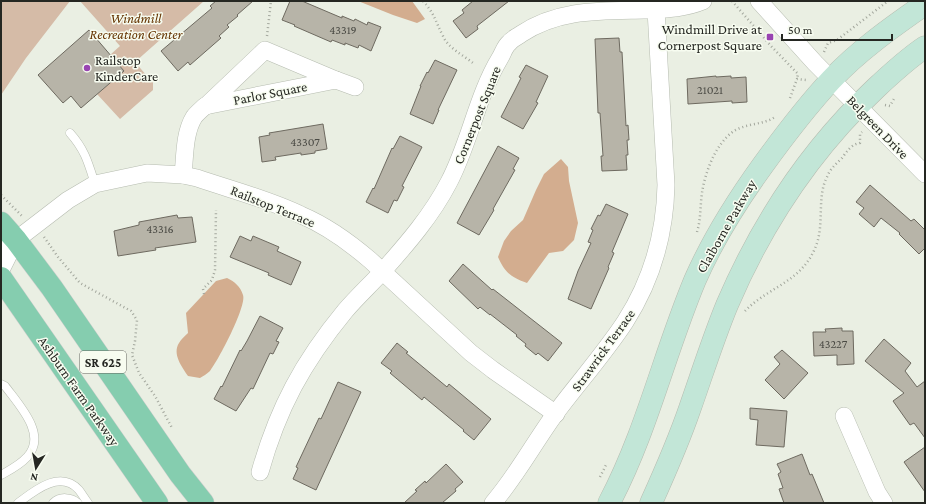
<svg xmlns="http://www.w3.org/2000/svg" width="926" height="504" viewBox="0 0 926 504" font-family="'Crimson Pro',serif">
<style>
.green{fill:#d5bba7}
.forest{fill:#d3ad8f}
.building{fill:#b7b4a8;stroke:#6e6a60}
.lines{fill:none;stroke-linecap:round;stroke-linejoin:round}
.service-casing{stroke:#b6bcb0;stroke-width:9}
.minor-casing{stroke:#b6bcb0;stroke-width:18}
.secondary-casing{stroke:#b6bcb0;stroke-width:23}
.primary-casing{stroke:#cfcfce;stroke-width:23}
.path{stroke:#a3a79d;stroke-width:2.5;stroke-dasharray:1 3;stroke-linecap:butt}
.service{stroke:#fff;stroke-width:8}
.minor{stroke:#fff;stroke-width:17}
.secondary{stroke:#c2e6d7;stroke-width:22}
.primary{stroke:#85cdaf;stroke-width:22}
.poi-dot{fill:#9944b2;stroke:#f7fcf0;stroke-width:1.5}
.labels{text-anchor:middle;stroke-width:3;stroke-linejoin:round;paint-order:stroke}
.number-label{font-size:12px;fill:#4a4a44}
.shield{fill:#f7fcf0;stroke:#646760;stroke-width:1}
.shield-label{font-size:13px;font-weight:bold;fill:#252722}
.park-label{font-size:14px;font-style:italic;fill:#653400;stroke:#f7fcf0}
.poi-label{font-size:14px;fill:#252722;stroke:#f7fcf0;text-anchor:end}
.street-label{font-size:14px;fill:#252722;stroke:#f7fcf0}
</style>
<rect width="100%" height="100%" fill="#eaefe3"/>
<!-- green -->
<g class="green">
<polygon points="1,1 70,1 26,58 1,95"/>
<polygon points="80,1 204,1 135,62 153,83 153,90 120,119 97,94 124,71 110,55 120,46"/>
</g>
<!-- forest -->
<g class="forest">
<polygon points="358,1 412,1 425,19 417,23 393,15"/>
<path d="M 561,159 L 568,167 L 569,181 L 578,223 L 574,240 L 563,251 L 549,253 L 527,283 C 511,277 505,273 498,257 L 504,241 L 511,231 L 523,220 L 536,190 L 544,174 Z"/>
<path d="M 227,278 C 235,282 240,286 243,295 C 247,306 218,361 210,371 C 207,374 203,376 200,378 L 188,376 C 182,367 172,354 179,343 C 181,339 185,336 188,333 L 186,313 L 216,281 Z"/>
</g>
<!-- building -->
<g class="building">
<polygon points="216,1 253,1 237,15 238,16 227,25 229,27 219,36 221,38 190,65 188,62 178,71 161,51 212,8 210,6"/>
<polygon points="290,1 302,1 342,18 342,16 354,21 355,19 367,25 368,22 381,27 371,51 359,45 358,48 345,43 345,45 332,40 331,42 294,26 295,25 282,20"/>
<polygon points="473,1 509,1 477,26 478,29 466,38 453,21 464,13 462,10"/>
<polygon points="89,30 124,71 81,108 71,96 63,103 38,75"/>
<polygon points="619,38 620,52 622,52 626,126 628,125 629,140 627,140 628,155 626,155 627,170 602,171 601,156 603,156 600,113 598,113 595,39"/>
<polygon points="435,60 457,70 438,110 439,110 433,124 410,114 421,86 420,86 427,72 428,73"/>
<polygon points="526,65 548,76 536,102 538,103 523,129 501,117 514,92 521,78 519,77"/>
<polygon points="716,76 716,77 731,76 731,78 746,77 747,102 732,103 732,101 688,104 687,79"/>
<polygon points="323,124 327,149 315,151 315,153 301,155 301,153 275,157 276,160 262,162 259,137 270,135 269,133"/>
<polygon points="400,136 422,147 402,186 404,187 397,201 394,200 388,213 366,202 373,188 374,189 392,148 393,149"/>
<polygon points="498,146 519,158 513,169 515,170 493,209 494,210 479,235 457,223"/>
<polygon points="870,185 911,221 914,219 925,230 925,248 919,254 899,234 900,233 881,218 874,227 859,214 864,208 856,202"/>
<polygon points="606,204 628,214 612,252 614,253 608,267 609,268 591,309 568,299 578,271 591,243 588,242 593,230 591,229 598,215 600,216"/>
<polygon points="177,215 178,218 192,217 196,242 155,248 156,250 118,256 114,231 139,225 139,222"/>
<polygon points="240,236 251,241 253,236 279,247 277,251 301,262 291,285 268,275 269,273 230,257"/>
<polygon points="463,264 492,290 493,289 562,343 548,361 538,353 536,355 525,346 526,344 516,336 517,335 490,314 490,315 480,307 478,309 449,281"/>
<polygon points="260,316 283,328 276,341 279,342 273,354 270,353 253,389 251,388 236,411 214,399 221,386 222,387 240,350 241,351 247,341"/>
<polygon points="842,328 842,331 853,331 854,364 837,365 837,355 814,356 813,332 826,332 825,329"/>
<polygon points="884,339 911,363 905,371 917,387 925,381 925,438 914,423 910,425 893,401 904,393 865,361"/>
<polygon points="397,343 408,352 406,353 447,387 449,384 491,419 474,440 463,431 464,430 424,397 422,400 390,373 392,371 381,363"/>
<polygon points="782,350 808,373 784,399 765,380 780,364 774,357"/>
<polygon points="338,382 361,392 316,490 293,479 298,468 296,467 319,418 321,419"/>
<polygon points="750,408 787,411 784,447 756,445 758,420 750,419"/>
<polygon points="925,447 925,492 904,462"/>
<polygon points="802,454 810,475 812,474 824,503 784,503 779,489 783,488 778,474 781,472 777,464"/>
<polygon points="446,464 463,482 455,489 456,491 442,503 404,503 417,491 415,490 425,481 426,483"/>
</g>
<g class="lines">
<defs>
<g id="service">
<path d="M 70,133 C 85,150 88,162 95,184"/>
<path d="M 1,384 L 5,386 C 19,405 48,435 27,457 C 20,465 10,470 1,475"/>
<path d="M 18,503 C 34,491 60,469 79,490 C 82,494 85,499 88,503"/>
<path d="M 53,503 C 60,496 71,497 78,503"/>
</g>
<g id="minor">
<polyline points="759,1 815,63 925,174"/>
<polyline points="206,106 265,50 336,80"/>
<path d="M 183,175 C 185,157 184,133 194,117 C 197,113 202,109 205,106 L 336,80 L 355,87"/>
<path d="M 1,245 L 16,240 L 68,200 L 95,184 L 147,173 L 183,175 L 197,178 C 232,190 268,199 301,215 C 327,226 349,242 370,260 L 471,353 L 493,370 L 556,414"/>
<polyline points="1,270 16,240"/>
<polyline points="844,416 877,492 884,503"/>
<path d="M 260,472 C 278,408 303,362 345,311 C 357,297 370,285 382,272 C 407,244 432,215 449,182 C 470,142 477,96 500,58 C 503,53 505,46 509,43 C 512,39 517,37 521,34 C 559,9 600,11 644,10 C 664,9 684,9 703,1"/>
<path d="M 493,503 C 517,475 534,443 555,414 C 578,383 604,354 625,322 C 652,280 665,234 666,185 L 656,10"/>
</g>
<g id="secondary">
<path d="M 609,503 C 647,431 664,354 695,280 C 713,239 737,201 763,165 C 784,136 806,107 831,80 C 858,51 892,27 925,4"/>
<path d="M 651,503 C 665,472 679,440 690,408 C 702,374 713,339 727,305 C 762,223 811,149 876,88 C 892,73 907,59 925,47"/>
</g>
<g id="primary">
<polyline points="1,223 16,240 52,288 180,474 203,503"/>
<polyline points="1,278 157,503"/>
</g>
</defs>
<!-- service casing -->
<use href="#service" class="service-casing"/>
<!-- minor casing -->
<use href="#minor" class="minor-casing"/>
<!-- secondary casing -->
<use href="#secondary" class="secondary-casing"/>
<!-- primary casing -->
<use href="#primary" class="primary-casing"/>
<!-- path -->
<g class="path">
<path d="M 423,1 C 435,14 435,21 443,36 C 448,48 463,55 473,63"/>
<polyline points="732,1 771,46 798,74 797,79"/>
<polyline points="267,36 271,1"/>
<polyline points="824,52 828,43 837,40 888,1"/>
<polyline points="790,98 797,79 806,80"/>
<polyline points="885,105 890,106 895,97"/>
<polyline points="1,195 23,217"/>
<path d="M 697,232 C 701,219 700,206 702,193 C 705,172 716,143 734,131 C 747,123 763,125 775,117"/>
<polyline points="44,237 58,257 80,283 131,311 137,320 135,341 132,355 139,373 155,396 172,428"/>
<polyline points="204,294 203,289 212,280 215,270 216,210"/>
<path d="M 745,311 C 769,286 804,282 817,243 C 824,222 817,196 827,177 C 830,169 836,164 842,158 C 847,151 852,144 860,143 L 860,134 L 862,132"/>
<polyline points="600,477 606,465"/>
</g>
<!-- service -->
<use href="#service" class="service"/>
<!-- minor -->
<use href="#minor" class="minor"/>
<!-- secondary -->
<use href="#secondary" class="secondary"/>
<!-- primary -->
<use href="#primary" class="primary"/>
</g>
<!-- markers -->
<g class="poi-dot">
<rect x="766" y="33" width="8" height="8" rx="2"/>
<circle cx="87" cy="68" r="4"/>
</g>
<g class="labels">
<!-- number labels -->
<g class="number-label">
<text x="343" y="34">43319</text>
<text x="710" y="94">21021</text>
<text x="305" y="146">43307</text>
<text x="160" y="233">43316</text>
<text x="833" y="348">43227</text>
</g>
<!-- shield labels -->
<rect class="shield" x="80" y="351" width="46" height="22" rx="3"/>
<g class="shield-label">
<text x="103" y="367">SR 625</text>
</g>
<!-- park labels -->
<g class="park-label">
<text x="136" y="23">Windmill<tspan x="136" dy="16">Recreation Center</tspan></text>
</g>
<!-- poi labels -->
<g class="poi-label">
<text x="762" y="34">Windmill Drive at<tspan x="762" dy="16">Cornerpost Square</tspan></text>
<text x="95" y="65" text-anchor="start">Railstop<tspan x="95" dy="16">KinderCare</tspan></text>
</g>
<!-- street labels -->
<g class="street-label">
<text transform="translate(270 93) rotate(-11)" y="5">Parlor Square</text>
<text transform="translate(477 115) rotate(-68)" y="5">Cornerpost Square</text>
<text transform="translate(878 127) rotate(46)" y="5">Belgreen Drive</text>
<text transform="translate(273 206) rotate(22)" y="5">Railstop Terrace</text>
<text transform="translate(726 226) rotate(-60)" y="5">Claiborne Parkway</text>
<text transform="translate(603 350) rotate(-54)" y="5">Strawrick Terrace</text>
<text transform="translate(79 391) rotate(55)" y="5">Ashburn Farm Parkway</text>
</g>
</g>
<!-- border -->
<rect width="926" height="504" fill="none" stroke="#252722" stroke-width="4"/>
<!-- north arrow -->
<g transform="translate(36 468) rotate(191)" stroke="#f7fcf0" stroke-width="3" paint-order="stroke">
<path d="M0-3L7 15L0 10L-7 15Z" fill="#252722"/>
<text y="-6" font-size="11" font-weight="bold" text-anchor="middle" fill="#252722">N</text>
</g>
<!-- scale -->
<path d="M782 34v6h110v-6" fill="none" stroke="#252722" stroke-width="2"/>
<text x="788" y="34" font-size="12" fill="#252722" stroke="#f7fcf0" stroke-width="3" paint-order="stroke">50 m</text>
</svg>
